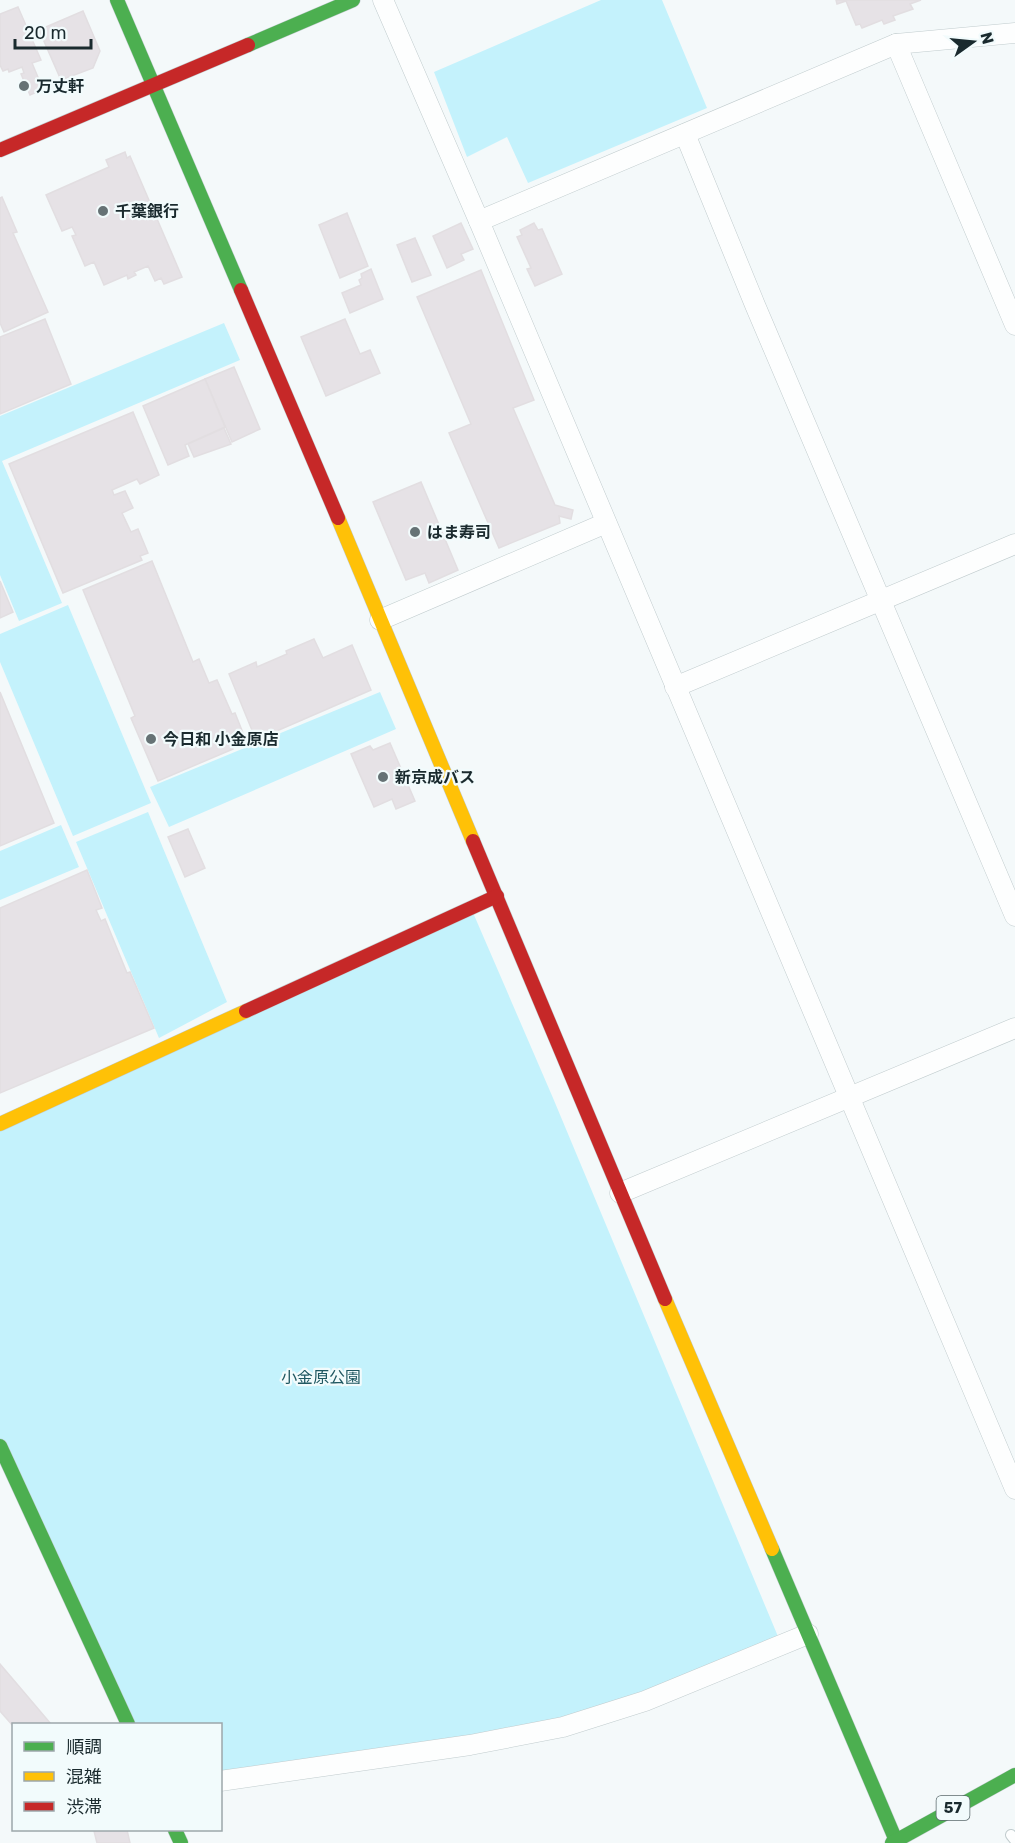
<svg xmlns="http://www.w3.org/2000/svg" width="1015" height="1843" viewBox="0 0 1015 1843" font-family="Rubik,'Noto Sans JP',sans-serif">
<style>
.green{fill:#c4f2fc}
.building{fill:#e6e2e6;stroke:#e2dee1;stroke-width:1.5}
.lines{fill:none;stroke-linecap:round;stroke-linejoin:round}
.lane-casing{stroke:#c1ccce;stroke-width:12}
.street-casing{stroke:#c1ccce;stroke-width:21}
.fast-casing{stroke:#c1ccce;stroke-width:15}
.slow-casing{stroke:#c1ccce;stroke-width:15}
.jam-casing{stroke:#c1ccce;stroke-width:15}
.lane{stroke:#fdfefe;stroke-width:10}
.street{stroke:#fdfefe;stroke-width:20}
.fast{stroke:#4caf50;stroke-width:14}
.slow{stroke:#ffc107;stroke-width:14}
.jam{stroke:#c62828;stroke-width:14}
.poi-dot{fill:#667275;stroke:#f2fbfc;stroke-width:2}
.labels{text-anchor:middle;stroke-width:4.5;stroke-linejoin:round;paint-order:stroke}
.shield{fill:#f2fbfc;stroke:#5b696c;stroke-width:1.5}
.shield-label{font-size:15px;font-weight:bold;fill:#1a2a2e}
.poi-label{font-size:16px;font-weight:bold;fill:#1a2a2e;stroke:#f2fbfc;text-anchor:start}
.park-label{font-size:16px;fill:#205862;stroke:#f2fbfc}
</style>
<rect width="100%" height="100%" fill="#f4f9fa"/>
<!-- green -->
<g class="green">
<polygon points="601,0 662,0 707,108 528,183 507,137 467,157 434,72"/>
<polygon points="224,323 240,360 2,461 62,603 19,621 0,575 0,416"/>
<polygon points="68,605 151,803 73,836 0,662 0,634"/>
<polygon points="380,692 396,729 169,827 150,787"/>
<polygon points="148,812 227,1002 159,1038 76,842"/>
<polygon points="61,825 79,867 0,900 0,851"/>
<polygon points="471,908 553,1098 782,1646 605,1714 221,1781 220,1724 128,1724 0,1446 0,1124"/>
</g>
<!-- building -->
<g class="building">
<polygon points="836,0 921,0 910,4 913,9 893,16 895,20 884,24 882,20 862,28 860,24 856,25 846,1 837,4"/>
<polygon points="18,7 41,60 32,63 43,89 30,95 21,74 24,73 22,67 9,72 8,69 3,71 0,65 0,14"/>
<polygon points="83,11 100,51 93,68 61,80 39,30"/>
<polygon points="125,152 127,158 130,156 182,277 164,284 161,278 155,281 148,266 134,272 136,275 128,279 127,275 104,285 94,262 85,266 72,236 76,235 72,227 62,231 46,195 109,167 106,160"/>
<polygon points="2,197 17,232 13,233 48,312 4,332 0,323 0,198"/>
<polygon points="347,213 368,266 340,278 319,225"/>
<polygon points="461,223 473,249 461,254 464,260 447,268 433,236"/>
<polygon points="534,223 538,230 542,229 562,274 535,286 527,269 531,268 517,237 522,235 520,230"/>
<polygon points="415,238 431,275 412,282 397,245"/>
<polygon points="371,269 383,299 350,313 342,293 361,285 359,280 362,278 361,274"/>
<polygon points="481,270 534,400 513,408 555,505 573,510 571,519 559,516 560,523 499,548 449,433 471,424 417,297"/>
<polygon points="45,319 71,384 0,414 0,337"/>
<polygon points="345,319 360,354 370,350 380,373 326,396 301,337"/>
<polygon points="234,367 260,429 232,442 205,379"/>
<polygon points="205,379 225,427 185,445 189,456 168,465 143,406"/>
<polygon points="133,412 159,475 140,484 137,479 112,490 114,495 125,491 133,508 122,513 131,532 138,529 148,553 140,556 142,560 63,593 9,464"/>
<polygon points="224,428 231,444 194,457 188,444"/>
<polygon points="421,482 458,570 429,583 425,573 406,580 373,502"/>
<polygon points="152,561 193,662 199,659 209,683 217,680 232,714 235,713 247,743 242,745 240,741 231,744 233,749 158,781 131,718 135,716 83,590"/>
<polygon points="0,581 13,612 0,618"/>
<polygon points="314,639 323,658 352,645 371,690 256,740 229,674 256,662 257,667 287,654 286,651"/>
<polygon points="0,692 54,823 0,846"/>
<polygon points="390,743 415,801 396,809 392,799 374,807 351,754 370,746 373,750"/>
<polygon points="188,829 205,868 185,877 168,837"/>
<polygon points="87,870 102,908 96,910 101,921 105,919 127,973 130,972 154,1028 0,1093 0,908"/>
<polygon points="0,1664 51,1724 14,1724 14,1727 0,1711"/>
<polygon points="103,1830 127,1830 130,1843 97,1843 94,1831"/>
</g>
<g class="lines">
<defs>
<polyline id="lane" points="1011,1835 1015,1840"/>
<g id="street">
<polyline points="383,0 479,221 1015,1489"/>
<polyline points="896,44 1015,325"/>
<polyline points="685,134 755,305 1015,916"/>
<polyline points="479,221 896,44 1015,33"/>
<polyline points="380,620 606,523"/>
<polyline points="675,687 1015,544"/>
<polyline points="620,1193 1015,1028"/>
<polyline points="220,1781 470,1745 563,1727 645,1701 808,1634"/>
</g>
<g id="fast">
<polyline points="117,0 241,290"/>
<polyline points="248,45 353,0"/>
<polyline points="0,1446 128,1724"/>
<polyline points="772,1549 897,1843"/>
<polyline points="175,1830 181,1843"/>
<polyline points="892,1843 1015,1775"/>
</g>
<g id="slow">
<polyline points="338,518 473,841"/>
<polyline points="0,1124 246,1011"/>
<polyline points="665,1299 772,1549"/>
</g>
<g id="jam">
<polyline points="0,150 248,45"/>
<polyline points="241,290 338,518"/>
<polyline points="473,841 665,1299"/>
<polyline points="246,1011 497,896"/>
</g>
</defs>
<!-- lane casing -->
<use href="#lane" class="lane-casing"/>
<!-- street casing -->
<use href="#street" class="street-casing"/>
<!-- fast casing -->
<use href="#fast" class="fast-casing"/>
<!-- slow casing -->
<use href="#slow" class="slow-casing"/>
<!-- jam casing -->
<use href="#jam" class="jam-casing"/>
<!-- lane -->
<use href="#lane" class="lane"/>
<!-- street -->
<use href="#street" class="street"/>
<!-- fast -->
<use href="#fast" class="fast"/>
<!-- slow -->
<use href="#slow" class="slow"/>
<!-- jam -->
<use href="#jam" class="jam"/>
</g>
<!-- markers -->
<g class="poi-dot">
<circle cx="24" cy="86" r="6"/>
<circle cx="103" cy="211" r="6"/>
<circle cx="415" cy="532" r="6"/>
<circle cx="151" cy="739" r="6"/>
<circle cx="383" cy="777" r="6"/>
</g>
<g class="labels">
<!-- shield labels -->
<rect class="shield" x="936.5" y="1796" width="33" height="24" rx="4.5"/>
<g class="shield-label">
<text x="953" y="1813">57</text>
</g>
<!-- poi labels -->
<g class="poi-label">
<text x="36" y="92">万丈軒</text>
<text x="115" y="217">千葉銀行</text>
<text x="427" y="538">はま寿司</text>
<text x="163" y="745">今日和 小金原店</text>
<text x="395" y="783">新京成バス</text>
</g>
<!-- park labels -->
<g class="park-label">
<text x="321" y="1383">小金原公園</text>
</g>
</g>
<!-- legend -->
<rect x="12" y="1723" width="210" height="108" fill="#f2fbfc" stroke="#9ca7aa" stroke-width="1.5"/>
<rect x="24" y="1742" width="30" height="9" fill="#4caf50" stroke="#9ca7aa" stroke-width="1.5"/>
<text x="66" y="1753" font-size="18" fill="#1a2a2e">順調</text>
<rect x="24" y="1772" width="30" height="9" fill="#ffc107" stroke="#9ca7aa" stroke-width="1.5"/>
<text x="66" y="1783" font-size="18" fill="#1a2a2e">混雑</text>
<rect x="24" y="1802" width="30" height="9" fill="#c62828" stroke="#9ca7aa" stroke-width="1.5"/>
<text x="66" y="1813" font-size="18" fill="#1a2a2e">渋滞</text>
<!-- north arrow -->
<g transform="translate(973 42) rotate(75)" stroke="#f2fbfc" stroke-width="4.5" paint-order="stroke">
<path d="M0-4.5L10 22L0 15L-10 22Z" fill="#1a2a2e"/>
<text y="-9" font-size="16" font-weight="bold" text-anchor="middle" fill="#1a2a2e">N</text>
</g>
<!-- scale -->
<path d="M15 39v9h76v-9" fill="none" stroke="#1a2a2e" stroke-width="3"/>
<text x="24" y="39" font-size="18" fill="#1a2a2e" stroke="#f2fbfc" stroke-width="4.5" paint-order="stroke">20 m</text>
</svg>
